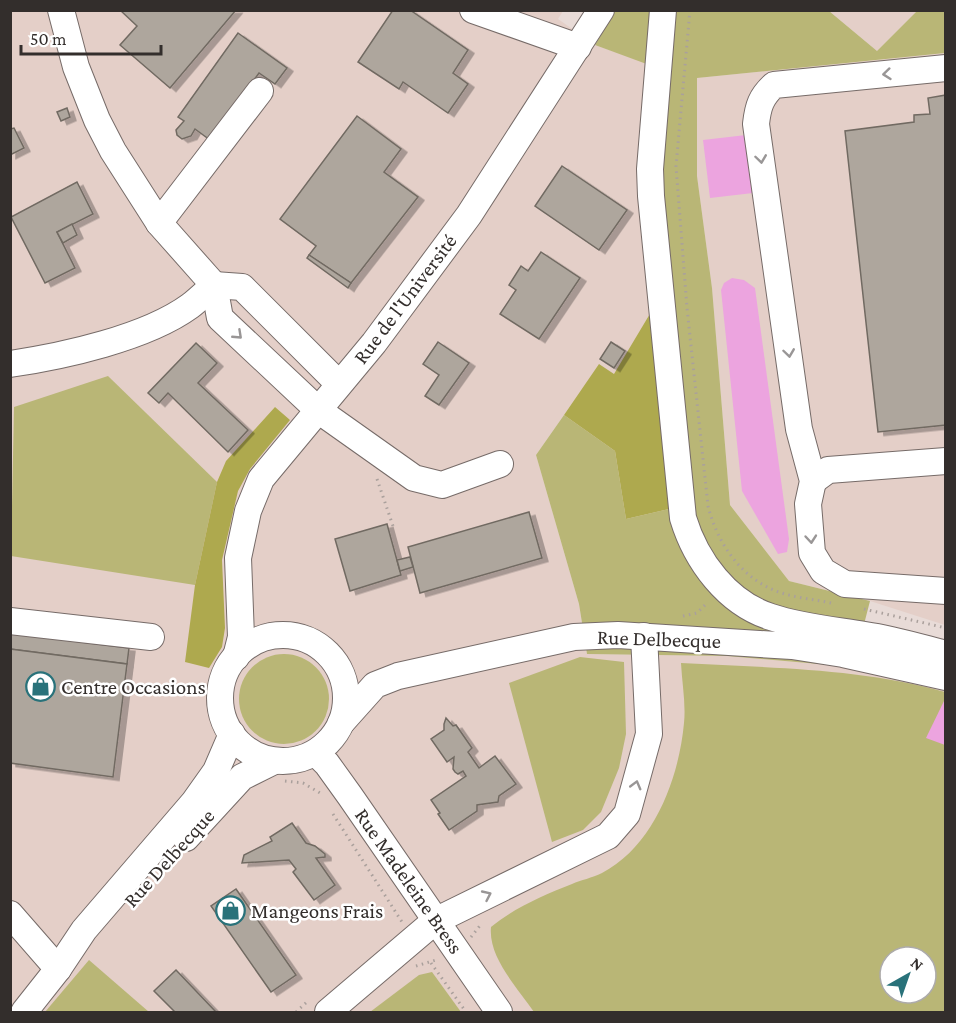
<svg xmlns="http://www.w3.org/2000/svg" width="956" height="1023" viewBox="0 0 956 1023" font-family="'Crimson Pro',serif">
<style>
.built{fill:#e4cfc8;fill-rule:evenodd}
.green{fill:#b9b676;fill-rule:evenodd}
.forest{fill:#aea94e}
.water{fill:#eca4df}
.building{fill:#aea69d;stroke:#716a62;stroke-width:1.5;filter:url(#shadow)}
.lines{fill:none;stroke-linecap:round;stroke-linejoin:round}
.minor-casing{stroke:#766b68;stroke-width:28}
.path{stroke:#aaa09c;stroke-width:3;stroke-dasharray:1.5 4.5;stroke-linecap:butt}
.minor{stroke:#fff;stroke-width:26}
.oneway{stroke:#999696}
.labels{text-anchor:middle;stroke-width:5;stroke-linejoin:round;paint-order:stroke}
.street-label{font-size:21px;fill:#332e2c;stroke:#fff}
.poi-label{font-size:21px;fill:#332e2c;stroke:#fff;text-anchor:start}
</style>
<defs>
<filter id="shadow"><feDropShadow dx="6" dy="3.5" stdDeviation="0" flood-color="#0004"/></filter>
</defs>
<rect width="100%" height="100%" fill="#e8dbd7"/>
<!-- built -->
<g class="built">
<path d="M 10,11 L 563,11 L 558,19 L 595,45 L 652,65 L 654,307 L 614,375 L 599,365 L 536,455 L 579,604 L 587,654 L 727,656 L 853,667 L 945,690 L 945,1012 L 11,1012 ZM 890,957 L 926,957 L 926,993 L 890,993 Z"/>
<polygon points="829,11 917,11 877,51"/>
<polygon points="945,53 945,625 870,601 789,581 730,505 712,288 697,176 697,78"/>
</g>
<!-- green -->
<g class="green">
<polygon points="615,11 829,11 877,51 917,11 945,11 945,53 697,78 697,176 712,288 730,505 789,581 870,601 853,667 727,656 587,654 579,604 536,455 564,415 615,451 626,519 669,509 652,66 595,45"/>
<polygon points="108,376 217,482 195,585 11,556 14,407"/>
<circle cx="284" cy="699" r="45"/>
<polygon points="580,657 624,662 626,734 619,768 601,812 583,830 552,842 509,683"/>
<path d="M 681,663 C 769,668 860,668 945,692 L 945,1012 L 534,1012 C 518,988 488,958 491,927 C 514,908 544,895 572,884 C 581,880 592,878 602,873 C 654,846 679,778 684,723 C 686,704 682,683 681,663 ZM 890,957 L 926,957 L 926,993 L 890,993 Z"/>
<polygon points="89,960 149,1012 45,1012"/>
<polygon points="432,972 461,1012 370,1012 419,975"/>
</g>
<!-- forest -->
<g class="forest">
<polygon points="654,307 667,454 669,509 626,519 615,451 564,415 599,364 614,374"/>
<polygon points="275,407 290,420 250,469 238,491 222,560 225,628 222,647 209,668 185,662 195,585 217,482 226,461"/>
</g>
<!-- water -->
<g class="water">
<polygon points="746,135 753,193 710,198 703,140"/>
<polygon points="732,278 744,280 755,288 789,539 787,552 778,554 742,491 721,290 724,283"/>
<polygon points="944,701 946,702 945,745 926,738"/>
</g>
<!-- building -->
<g class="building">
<polygon points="236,10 170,88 120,45 137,26 120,10"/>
<polygon points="393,10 410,10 468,50 453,73 468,84 448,113 403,82 399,89 358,62"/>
<polygon points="238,33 287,68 275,84 259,73 210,140 195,129 191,136 182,139 177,135 176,130 184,121 178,117"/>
<polygon points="946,95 946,425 878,432 845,131 914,122 914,115 930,114 928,98"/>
<polygon points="67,108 70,117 61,121 57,112"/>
<polygon points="357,116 401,149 384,172 418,197 351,283 309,255 316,246 280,219"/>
<polygon points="14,128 24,148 10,155 10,129"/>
<polygon points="562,166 627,210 599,250 535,206"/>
<polygon points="77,182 93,214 57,232 75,268 45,283 11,217"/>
<polygon points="72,224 77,235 63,243 57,232"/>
<polygon points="541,252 580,278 539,339 500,314 516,290 509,285 521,266 528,271"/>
<polygon points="309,255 351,283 348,288 307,258"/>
<polygon points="438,342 469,363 439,405 425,396 439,375 423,364"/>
<polygon points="611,342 625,351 614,368 600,359"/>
<polygon points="196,343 217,363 198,383 248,430 228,452 168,393 159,403 148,393"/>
<polygon points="529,512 542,558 420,593 408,547"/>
<polygon points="387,524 401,575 350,591 335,539"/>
<polygon points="410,557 413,567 400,571 397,560"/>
<polygon points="10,633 129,648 127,664 10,649"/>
<polygon points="10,649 127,664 113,777 10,763"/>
<polygon points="446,718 453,726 456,725 472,748 468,752 479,768 495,756 516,784 499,796 498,802 477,805 477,811 449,830 438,814 440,813 431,800 466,776 463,771 458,774 455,772 453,769 454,757 447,762 431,739 444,730 444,724"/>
<polygon points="292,823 306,843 315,846 325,854 325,857 316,858 335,885 314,900 293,872 296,869 289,860 242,863 244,855 272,841 270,837"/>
<polygon points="236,889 296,975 271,992 211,906"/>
<polygon points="176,970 216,1012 175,1012 154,991"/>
</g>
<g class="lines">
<defs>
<g id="minor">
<polyline points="61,10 76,67 97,120 113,151 159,223 214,285 220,318 318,410 414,478 442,485 500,464"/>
<polyline points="473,10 578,47"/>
<path d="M 663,10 L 650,169 L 651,196 L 683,518 C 696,561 727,603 771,617 C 801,627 834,630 865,635 C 893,639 919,647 946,654"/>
<path d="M 946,68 L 774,85 C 761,97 758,106 756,124 L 799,429 L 813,481 L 808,504 L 812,553 L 823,571 L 845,584 L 946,591"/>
<polyline points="159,223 260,91"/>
<polyline points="214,285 242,287 339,384"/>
<path d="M 10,364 C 64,356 146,338 190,306 C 198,300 206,292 214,285"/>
<polyline points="813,481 828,470 946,461"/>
<polyline points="10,621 151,637"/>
<circle cx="283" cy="698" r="63"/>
<polyline points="236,657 241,637 238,558 248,511 261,479 374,343 469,215 601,10"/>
<polyline points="341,723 375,685 398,676 574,637 618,635 792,646 843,654 946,677"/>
<polyline points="316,753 327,764 350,796 499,1012"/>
<polyline points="186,838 242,777 274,761"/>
<polyline points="10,914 58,969"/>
<polyline points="24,1012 58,969 84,930 194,802 216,771 232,734"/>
<polyline points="328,1012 435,921 608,836 627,814 649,734 644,636"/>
</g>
</defs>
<!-- minor casing -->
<use href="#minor" class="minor-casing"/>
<!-- path -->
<g class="path">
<path d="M 690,10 L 676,166 L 687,308 L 708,506 C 717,542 740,577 776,591 C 794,598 813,599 831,603"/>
<polyline points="377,479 393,526"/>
<polyline points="864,609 946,628"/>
<polyline points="683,616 697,613 708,602"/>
<polyline points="285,781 303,783 320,793"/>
<polyline points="333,814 402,922"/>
<polyline points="471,937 482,923"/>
<polyline points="431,963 466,1012"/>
<polyline points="416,966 436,960"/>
<polyline points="296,1012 308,1001"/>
</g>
<!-- minor -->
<use href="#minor" class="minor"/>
</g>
<!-- one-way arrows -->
<defs><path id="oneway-chevron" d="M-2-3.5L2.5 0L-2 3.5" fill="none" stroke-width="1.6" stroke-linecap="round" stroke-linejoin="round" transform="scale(1.5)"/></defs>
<g class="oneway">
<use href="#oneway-chevron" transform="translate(887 74) rotate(174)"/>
<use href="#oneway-chevron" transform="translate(761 159) rotate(82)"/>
<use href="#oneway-chevron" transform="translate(238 335) rotate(43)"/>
<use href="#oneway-chevron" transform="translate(789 353) rotate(82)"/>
<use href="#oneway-chevron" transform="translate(811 539) rotate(85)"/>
<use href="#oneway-chevron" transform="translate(636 785) rotate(-75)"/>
<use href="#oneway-chevron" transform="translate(487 895) rotate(-25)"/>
</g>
<!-- icons -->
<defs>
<symbol id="shop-ring" viewBox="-11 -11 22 22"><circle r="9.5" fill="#fff" stroke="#29727a" stroke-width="1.5"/><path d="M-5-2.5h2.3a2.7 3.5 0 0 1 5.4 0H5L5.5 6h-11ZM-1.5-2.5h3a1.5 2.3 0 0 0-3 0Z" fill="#29727a"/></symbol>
</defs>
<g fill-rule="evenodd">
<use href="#shop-ring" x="24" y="670" width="33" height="33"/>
<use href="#shop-ring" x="214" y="894" width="33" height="33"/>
</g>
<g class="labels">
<!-- street labels -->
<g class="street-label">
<text transform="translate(405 299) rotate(-53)" y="7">Rue de l'Université</text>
<text transform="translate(659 639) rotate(2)" y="7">Rue Delbecque</text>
<text transform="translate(169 858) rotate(-48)" y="7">Rue Delbecque</text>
<text transform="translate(409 881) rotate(55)" y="7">Rue Madeleine Bress</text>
</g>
<!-- poi labels -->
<g class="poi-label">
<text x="61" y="694">Centre Occasions</text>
<text x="251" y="918">Mangeons Frais</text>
</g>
</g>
<!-- border -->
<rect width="956" height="1023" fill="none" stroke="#332e2c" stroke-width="24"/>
<!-- north arrow -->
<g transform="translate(908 975) rotate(40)"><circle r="28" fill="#ffffff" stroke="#adabab" stroke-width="1.5"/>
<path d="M0-4.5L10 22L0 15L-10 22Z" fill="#29727a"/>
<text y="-9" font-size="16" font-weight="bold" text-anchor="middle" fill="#332e2c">N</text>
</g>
<!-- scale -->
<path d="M21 45v9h140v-9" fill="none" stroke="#332e2c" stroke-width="3"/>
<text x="30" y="45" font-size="18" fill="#332e2c" stroke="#ffffff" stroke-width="4.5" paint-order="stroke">50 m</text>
</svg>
